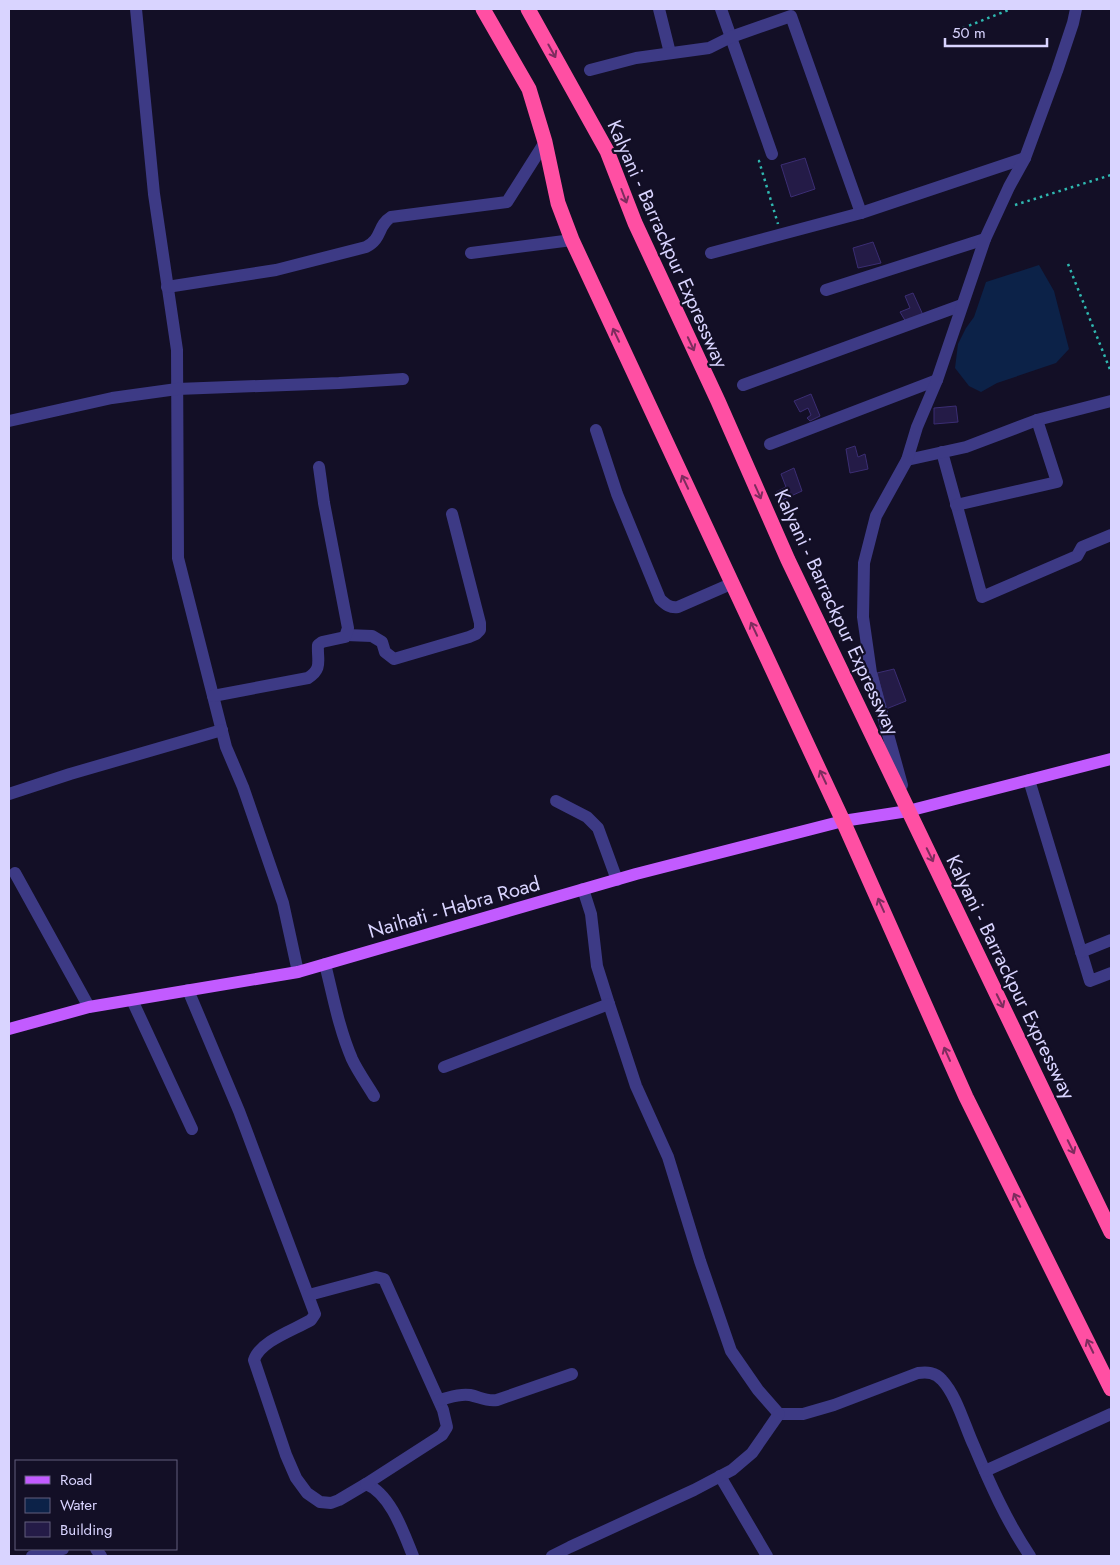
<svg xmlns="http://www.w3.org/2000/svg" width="1120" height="1565" viewBox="0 0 1120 1565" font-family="Jost,sans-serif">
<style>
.water{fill:#0c2248}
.building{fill:#241b47;stroke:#3b2d73}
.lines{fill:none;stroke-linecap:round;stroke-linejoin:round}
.path{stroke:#2fb8b0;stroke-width:2.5;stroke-dasharray:2.5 4;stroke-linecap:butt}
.minor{stroke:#3d3a85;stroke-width:12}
.major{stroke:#c25bff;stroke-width:12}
.highway{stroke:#ff4fa3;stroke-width:15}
.oneway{stroke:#7d2c5e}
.labels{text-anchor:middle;stroke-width:4.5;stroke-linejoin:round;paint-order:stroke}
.street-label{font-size:20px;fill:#d9d4ff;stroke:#130f26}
</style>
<rect width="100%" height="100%" fill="#130f26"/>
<!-- water -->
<polygon class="water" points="1039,265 1054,291 1069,349 1056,363 997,383 981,392 969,386 955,368 958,344 966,328 974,317 986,282"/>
<!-- building -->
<g class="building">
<polygon points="805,158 815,189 791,197 781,165"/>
<polygon points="873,242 881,263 858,268 853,248"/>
<polygon points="913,293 923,315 906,322 900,312 910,308 905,296"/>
<polygon points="811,394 820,416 810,421 807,418 811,415 808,408 800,412 794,401"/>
<polygon points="956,406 958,422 934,424 934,408"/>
<polygon points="855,446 858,457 865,454 868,469 850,473 846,449"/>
<polygon points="794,468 802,491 780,501 776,492 786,487 781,474"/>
<polygon points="894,669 906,701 886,709 877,673"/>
</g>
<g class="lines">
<!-- path -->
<g class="path">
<polyline points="963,28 1011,9"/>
<polyline points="760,161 759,161 778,224"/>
<polyline points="1015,205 1111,175"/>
<polyline points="1068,264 1111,372"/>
</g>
<!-- minor -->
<g class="minor">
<polyline points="136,9 154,194 177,350 178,558 226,747 243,787 283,903 298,972"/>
<polyline points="659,9 670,53"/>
<polyline points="721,9 772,154"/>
<polyline points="590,70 636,58 709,48 731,37 791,16 861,213"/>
<polyline points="471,253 572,240"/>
<polyline points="711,253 861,213 1025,158"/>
<path d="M 167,287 L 276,270 L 366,247 C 383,238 377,226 391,217 L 507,202 L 545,142"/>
<polyline points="826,290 985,239"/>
<polyline points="743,385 962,305"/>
<polyline points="9,421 112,398 177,389 339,383 403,379"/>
<path d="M 596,430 L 617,494 L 660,599 C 666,605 670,608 678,607 L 733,583"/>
<polyline points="770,444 937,380"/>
<polyline points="942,452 982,597 1077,556 1082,547 1111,535"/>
<polyline points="907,460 966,447 1037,420 1111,401"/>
<polyline points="956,505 1057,482 1037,420"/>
<polyline points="346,635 372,636 382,642 385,652 394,659 469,637 476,634 480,630 480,623 452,514"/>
<path d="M 213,696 L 308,678 C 323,669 317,660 318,645 L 322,642 L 345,637 L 348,628 L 324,503 L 319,467"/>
<polyline points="1029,780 1090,981 1111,973"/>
<polyline points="902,785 871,673 863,617 864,563 876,516 907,460 917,427 937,380 985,239 1009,187 1025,158 1057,71 1073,23 1076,9"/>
<polyline points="9,794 70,774 222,730"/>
<polyline points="556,801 587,817 598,828 617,880"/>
<polyline points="15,873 89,1007"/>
<path d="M 583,889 L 591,914 L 597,966 L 609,1004 L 636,1086 L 668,1157 L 700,1261 L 731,1351 L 758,1390 L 779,1414 L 803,1414 L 834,1405 L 918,1373 C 927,1372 935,1372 942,1380 C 957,1396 965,1427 974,1446 C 990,1484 1007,1522 1030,1556"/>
<polyline points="1081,952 1111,940"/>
<path d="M 325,964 C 333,996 339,1029 352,1059 C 358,1072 367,1084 374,1096"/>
<path d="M 188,990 L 239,1111 L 315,1314 L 311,1320 C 294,1330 260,1341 254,1360 L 286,1455 L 296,1478 L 307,1493 L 320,1502 L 331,1503 L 339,1500 L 366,1484 C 391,1494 404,1534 413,1556"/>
<polyline points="132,1000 192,1129"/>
<polyline points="444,1067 609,1004"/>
<polyline points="309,1295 376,1277 384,1279 443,1410 447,1427 442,1435 366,1484"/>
<path d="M 439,1400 C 449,1398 459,1393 470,1395 C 480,1397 487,1402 497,1400 L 572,1374"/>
<polyline points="985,1471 1111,1414"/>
<polyline points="720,1476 767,1556"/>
<polyline points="96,1549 101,1556"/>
<polyline points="32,1556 63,1549"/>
<polyline points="552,1556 570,1547 694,1490 732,1470 752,1453 779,1414"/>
</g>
<!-- major -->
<polyline class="major" points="9,1029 89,1007 298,972 636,874 843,821 908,811 1111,759"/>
<!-- highway -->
<g class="highway">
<polyline points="483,9 529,89 545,142 558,203 572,240 843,821 966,1097 1111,1389"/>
<polyline points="528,9 607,151 635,223 718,401 788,560 1111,1232"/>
</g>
</g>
<!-- one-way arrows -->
<defs><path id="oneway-shaft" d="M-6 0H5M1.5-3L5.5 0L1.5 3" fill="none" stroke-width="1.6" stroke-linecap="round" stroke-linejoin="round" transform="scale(1.25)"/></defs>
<g class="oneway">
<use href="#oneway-shaft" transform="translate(552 51) rotate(61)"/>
<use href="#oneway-shaft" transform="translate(624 196) rotate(69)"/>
<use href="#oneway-shaft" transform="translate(616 335) rotate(-115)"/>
<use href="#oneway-shaft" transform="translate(691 344) rotate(65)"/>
<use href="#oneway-shaft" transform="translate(685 482) rotate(-115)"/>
<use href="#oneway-shaft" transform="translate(758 492) rotate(66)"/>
<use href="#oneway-shaft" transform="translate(754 629) rotate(-115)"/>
<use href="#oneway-shaft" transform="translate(823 777) rotate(-115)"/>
<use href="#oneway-shaft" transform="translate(930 855) rotate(64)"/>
<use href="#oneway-shaft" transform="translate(881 905) rotate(-114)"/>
<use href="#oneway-shaft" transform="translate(1000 1001) rotate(64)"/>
<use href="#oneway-shaft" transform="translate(947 1054) rotate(-114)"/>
<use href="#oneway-shaft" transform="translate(1071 1147) rotate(64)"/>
<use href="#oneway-shaft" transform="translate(1017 1200) rotate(-116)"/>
<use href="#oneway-shaft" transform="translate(1090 1346) rotate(-116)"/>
</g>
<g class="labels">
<!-- street labels -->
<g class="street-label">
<text transform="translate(668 244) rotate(66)" y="7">Kalyani - Barrackpur Expressway</text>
<text transform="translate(837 612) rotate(65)" y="7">Kalyani - Barrackpur Expressway</text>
<text transform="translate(454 907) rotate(-16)" y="7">Naihati - Habra Road</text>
<text transform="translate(1011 977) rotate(64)" y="7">Kalyani - Barrackpur Expressway</text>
</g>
</g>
<!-- border -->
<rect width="1120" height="1565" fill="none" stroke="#d9d4ff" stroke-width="20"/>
<!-- legend -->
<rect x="15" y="1460" width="162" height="90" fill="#130f26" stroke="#625e7d"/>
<rect x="25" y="1476" width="25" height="8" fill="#c25bff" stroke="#625e7d"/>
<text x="60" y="1485" font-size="15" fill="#d9d4ff">Road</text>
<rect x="25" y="1498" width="25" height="15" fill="#0c2248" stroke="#625e7d"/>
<text x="60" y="1510" font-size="15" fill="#d9d4ff">Water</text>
<rect x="25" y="1522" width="25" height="15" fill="#241b47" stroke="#625e7d"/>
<text x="60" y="1535" font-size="15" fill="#d9d4ff">Building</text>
<!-- scale -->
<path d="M945 38v8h102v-8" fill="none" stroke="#d9d4ff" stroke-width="2.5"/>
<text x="952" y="38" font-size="15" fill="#d9d4ff" stroke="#130f26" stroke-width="4" paint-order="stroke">50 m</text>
</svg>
